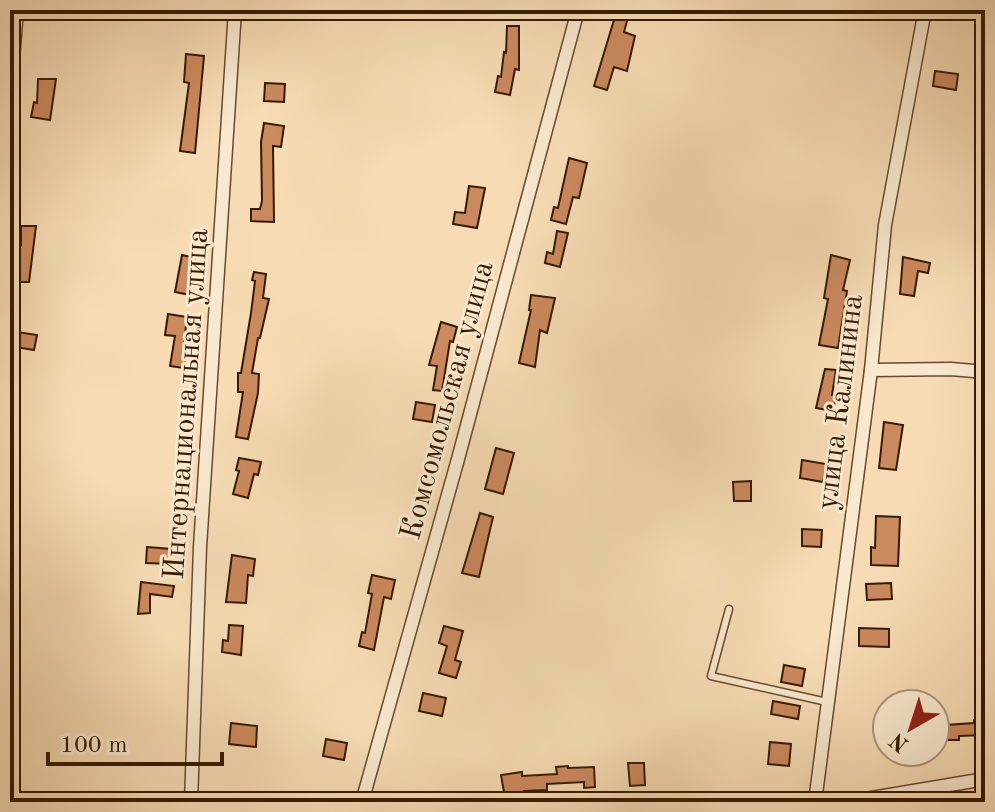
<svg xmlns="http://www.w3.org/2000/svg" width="995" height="812" viewBox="0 0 995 812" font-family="'Old Standard TT',serif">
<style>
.building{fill:#cb895e;stroke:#361a03;stroke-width:2}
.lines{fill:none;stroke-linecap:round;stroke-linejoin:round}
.lane-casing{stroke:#664a2f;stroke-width:9}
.street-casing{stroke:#664a2f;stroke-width:15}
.lane{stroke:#f9e8ce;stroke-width:6}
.street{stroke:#f9e8ce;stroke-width:12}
.labels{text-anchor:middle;stroke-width:6;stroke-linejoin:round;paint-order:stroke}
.street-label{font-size:30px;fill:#361a03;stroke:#f9e8ce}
</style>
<rect width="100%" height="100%" fill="#f6dbb4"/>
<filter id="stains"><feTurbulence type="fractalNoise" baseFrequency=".0025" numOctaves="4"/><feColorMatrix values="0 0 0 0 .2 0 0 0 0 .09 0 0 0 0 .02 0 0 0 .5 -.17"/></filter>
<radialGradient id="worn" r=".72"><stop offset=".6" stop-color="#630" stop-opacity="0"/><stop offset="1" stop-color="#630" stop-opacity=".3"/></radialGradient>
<!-- building -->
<g class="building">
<polygon points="617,10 630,10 624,32 635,36 627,71 614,67 607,90 594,86"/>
<polygon points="507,26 519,26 519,70 515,69 510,95 495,92 498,76 501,77 504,52 506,53"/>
<polygon points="186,54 204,56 195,153 180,151 189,83 184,82"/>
<polygon points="935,71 958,74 956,90 933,86"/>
<polygon points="38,79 56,79 50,120 31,117 34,102 37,103"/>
<polygon points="265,83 285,84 284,102 264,101"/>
<polygon points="264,123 284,126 281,147 273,146 274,222 251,221 251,209 260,209 262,201 261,142"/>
<polygon points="569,158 587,163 579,198 573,197 566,224 551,220 554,207 558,208"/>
<polygon points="469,186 485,188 477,228 453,224 455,212 465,213"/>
<polygon points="21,226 36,226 29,282 19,282 20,260 13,259 15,244 21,245"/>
<polygon points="557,231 568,233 560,267 545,263 547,252 553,254"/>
<polygon points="182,255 195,258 190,295 175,292"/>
<polygon points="831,255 850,260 843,290 847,291 838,348 819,345 828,299 824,298"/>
<polygon points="903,257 930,263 928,273 918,271 914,296 900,294"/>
<polygon points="254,272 266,274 263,298 269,299 260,338 258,338 252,373 259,374 258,393 248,439 236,437 243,392 238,392 238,373 241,373 251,313 255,281 252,280"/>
<polygon points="531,295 555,298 547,333 540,330 535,367 519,363 531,310 529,310"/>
<polygon points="168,314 187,317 183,353 186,354 184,368 170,366 175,336 165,335"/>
<polygon points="441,322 457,327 453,342 450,341 442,391 433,390 437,366 429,365"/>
<polygon points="11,331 37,335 34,350 10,346"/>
<polygon points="825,369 836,370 832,395 836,396 833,411 816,408"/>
<polygon points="416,402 435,405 432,422 413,419"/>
<polygon points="884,422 903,425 896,470 879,468"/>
<polygon points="496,448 514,453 503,494 485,489"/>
<polygon points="239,458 261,462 258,475 254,474 248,498 233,494 239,471 236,470"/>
<polygon points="802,460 826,464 823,482 800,478"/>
<polygon points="751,481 751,501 734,501 733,482"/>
<polygon points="480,513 493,517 479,577 462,573"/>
<polygon points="876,516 900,517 898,566 871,565 871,547 875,548"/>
<polygon points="802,529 822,530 821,547 802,546"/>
<polygon points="147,547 171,549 171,564 146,563"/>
<polygon points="232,555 255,559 253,576 248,575 246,603 226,602"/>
<polygon points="372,575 395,580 391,599 384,597 374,650 359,646 362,632 365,633 372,594 368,593"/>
<polygon points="141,582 174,586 172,597 150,594 150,613 138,614"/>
<polygon points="891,583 892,599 867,600 866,584"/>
<polygon points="229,625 243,626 241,655 222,652 223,640 228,641"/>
<polygon points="444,626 463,631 455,660 461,662 456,678 439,673 447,646 439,643"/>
<polygon points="859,628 889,629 889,647 859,646"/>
<polygon points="784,665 805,669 802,686 781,682"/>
<polygon points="423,693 446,698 442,716 419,711"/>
<polygon points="773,701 800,706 798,719 771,714"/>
<polygon points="974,720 985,720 985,735 959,736 959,740 946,740 946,725 974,723"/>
<polygon points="231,723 257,726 256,747 229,744"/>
<polygon points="326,739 347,743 344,760 323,756"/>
<polygon points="770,742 791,744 789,766 768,764"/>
<polygon points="628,763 644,763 645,785 630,786"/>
<polygon points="568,766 568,768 594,767 595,787 584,788 584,782 547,784 547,790 524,791 525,796 505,798 501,775 522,772 522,776 557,774 556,767"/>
</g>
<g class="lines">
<defs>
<polyline id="lane" points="729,609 711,676 827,702"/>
<g id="street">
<polyline points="10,96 17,10"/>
<polyline points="871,370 951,369 985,372"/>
<polyline points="191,802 200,547 235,10"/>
<polyline points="362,802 458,459 578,10"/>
<polyline points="815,802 871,370 885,225 925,10"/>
<polyline points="848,802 985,779"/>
</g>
</defs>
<!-- lane casing -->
<use href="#lane" class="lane-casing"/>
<!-- street casing -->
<use href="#street" class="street-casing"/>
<!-- lane -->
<use href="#lane" class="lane"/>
<!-- street -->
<use href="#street" class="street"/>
</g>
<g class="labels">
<!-- street labels -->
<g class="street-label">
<text transform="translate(446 400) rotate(-75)" y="10">Комсомольская улица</text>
<text transform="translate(839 402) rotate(-83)" y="10">улица Калинина</text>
<text transform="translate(185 404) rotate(-86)" y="10">Интернациональная улица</text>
</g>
</g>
<!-- margin -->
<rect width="995" height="812" fill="none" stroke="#f6dbb4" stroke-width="40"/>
<rect x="12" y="12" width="971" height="788" fill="none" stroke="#361a03" stroke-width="4"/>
<rect x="20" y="20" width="955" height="772" fill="none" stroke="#361a03" stroke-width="2"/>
<!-- north arrow -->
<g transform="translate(911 728) rotate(219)"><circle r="38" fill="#f9e8ce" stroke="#ab967d" stroke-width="2"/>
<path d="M0-6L14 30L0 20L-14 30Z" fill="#8f2418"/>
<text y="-12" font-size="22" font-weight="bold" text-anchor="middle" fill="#361a03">N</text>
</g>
<!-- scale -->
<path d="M48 752v12h174v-12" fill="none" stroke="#361a03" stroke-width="4"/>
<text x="60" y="752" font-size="24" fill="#361a03" stroke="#f9e8ce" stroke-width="6" paint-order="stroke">100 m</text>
<rect width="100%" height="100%" filter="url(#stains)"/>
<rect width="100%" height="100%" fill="url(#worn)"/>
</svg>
